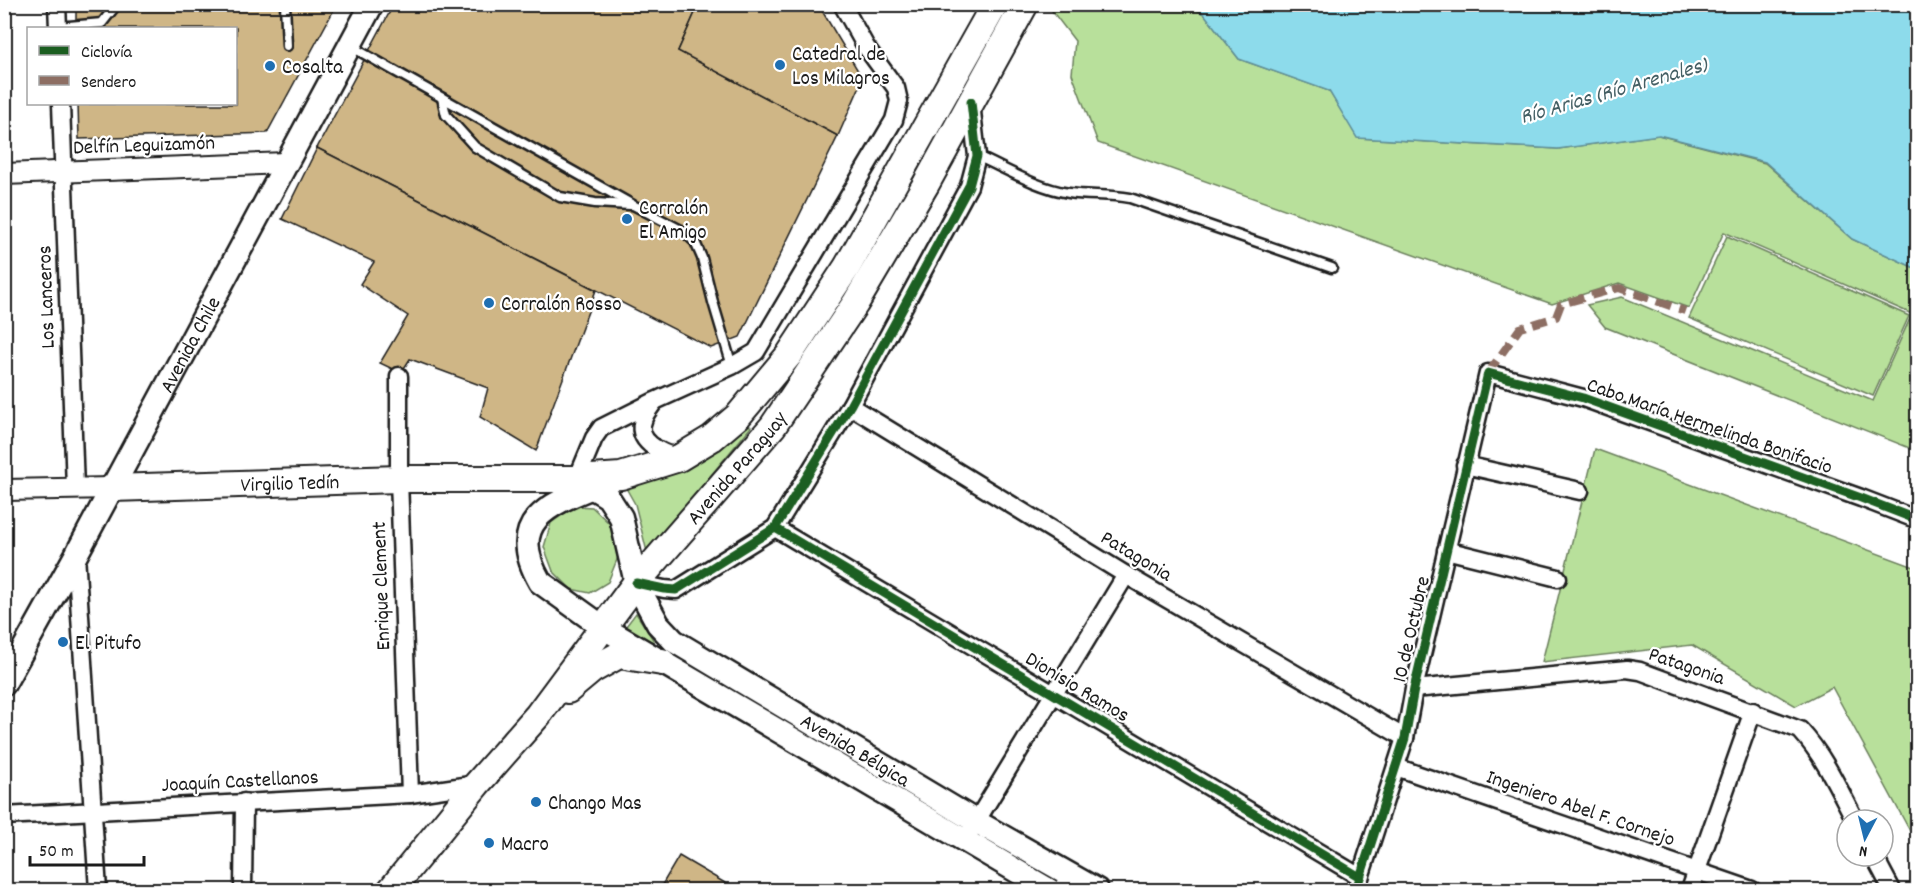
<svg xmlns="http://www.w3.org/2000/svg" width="1922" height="895" viewBox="0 0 1922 895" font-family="Dekko,sans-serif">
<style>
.green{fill:#b8e09b;stroke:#6a7e5c;stroke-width:1.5}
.water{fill:#8ddbeb;stroke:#608f98;stroke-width:1.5}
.building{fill:#cfb686;stroke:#1c1c1c;stroke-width:1.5}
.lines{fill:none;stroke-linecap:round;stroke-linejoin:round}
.service-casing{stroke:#1c1c1c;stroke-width:13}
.minor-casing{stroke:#1c1c1c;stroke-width:21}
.tertiary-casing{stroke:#1c1c1c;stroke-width:24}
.secondary-casing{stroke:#1c1c1c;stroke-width:27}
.primary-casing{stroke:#1c1c1c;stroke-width:30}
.service{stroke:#fff;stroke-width:8}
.minor{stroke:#fff;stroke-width:16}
.tertiary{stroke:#fff;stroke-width:20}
.secondary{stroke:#fff;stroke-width:22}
.primary{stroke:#fff;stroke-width:26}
.quiet{stroke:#8d6e63;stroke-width:8;stroke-dasharray:15 8;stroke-linecap:butt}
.cycleway-casing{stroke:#fff;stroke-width:13}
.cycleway{stroke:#1b5e20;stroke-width:9}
.poi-dot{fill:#1f6fb2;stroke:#fff;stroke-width:2}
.labels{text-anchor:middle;stroke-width:4.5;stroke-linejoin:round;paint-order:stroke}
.poi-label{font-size:21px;fill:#1c1c1c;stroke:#fff;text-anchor:start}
.street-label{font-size:21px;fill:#1c1c1c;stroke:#fff}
.water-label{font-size:22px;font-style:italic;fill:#445f64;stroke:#fff}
</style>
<rect width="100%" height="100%" fill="#fff"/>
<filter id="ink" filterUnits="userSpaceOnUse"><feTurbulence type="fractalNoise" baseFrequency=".0167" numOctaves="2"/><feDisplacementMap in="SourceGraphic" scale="12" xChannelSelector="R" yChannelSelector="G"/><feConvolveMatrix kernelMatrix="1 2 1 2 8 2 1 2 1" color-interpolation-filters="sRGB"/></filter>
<g filter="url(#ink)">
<!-- green -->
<g class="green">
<polygon points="1055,5 1190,5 1205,15 1239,59 1329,91 1358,138 1558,149 1658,135 1765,163 1852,239 1917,269 1917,451 1605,327 1587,305 1622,297 1873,401 1912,314 1724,232 1689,308 1619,283 1552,304 1098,143 1072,74 1075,41 1052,11"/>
<polygon points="1727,236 1909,316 1873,396 1689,318"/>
<polygon points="748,424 751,427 647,552 635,504 626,488 691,466 722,445"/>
<polygon points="1595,449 1917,568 1917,844 1832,687 1796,706 1692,645 1542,662"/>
<polygon points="575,506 592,507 610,524 618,557 608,582 590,593 571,589 553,571 544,547 551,523"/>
<polygon points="636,613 654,641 655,648 623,630"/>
</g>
<!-- water -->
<polygon class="water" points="1190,5 1917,5 1917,269 1852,239 1765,162 1659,135 1558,149 1357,138 1329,91 1239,59 1205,15"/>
<!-- building -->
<g class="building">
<polygon points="76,4 337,4 267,133 79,139 78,104 236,104 236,28 76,28"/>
<polygon points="394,4 699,4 678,51 838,136 740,337 711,348 317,148"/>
<polygon points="699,4 818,4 863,79 838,136 678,51"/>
<polygon points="317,148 596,290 536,451 480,417 488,388 410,359 401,373 380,363 408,316 360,284 374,262 282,219"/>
<polygon points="679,856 737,890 659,890"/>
</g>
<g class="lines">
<defs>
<g id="service">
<polyline points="285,4 287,46"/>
<polyline points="58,27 102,23 117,4"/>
<polyline points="352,47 633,205 683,231 695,242 702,258 713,302 732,366"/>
<polyline points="442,98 446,115 475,147 560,197 595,203 630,205"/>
<path d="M 977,156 C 1006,169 1037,188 1069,193 C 1089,196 1109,194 1130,198 L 1332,268"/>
</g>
<g id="minor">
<polyline points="57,4 58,28"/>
<polyline points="61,104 75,488"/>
<polyline points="399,376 399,479 410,794"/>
<path d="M 654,402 C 651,407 646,412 644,418 C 633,441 661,453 679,458"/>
<polyline points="850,406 1126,575 1405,738"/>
<polyline points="1465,465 1580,491"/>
<polyline points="577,479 594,438 601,428 655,401 732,366 756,352 894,120 899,101 896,88 866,47 842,4"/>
<polyline points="775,528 1360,877"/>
<polyline points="1446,550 1558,578"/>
<polyline points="76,555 98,890"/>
<polyline points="636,583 664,589 676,590 775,528 850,406 969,186 977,156 971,103"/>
<path d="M 1414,689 L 1627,669 L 1640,671 L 1800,730 C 1824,756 1839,789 1855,820"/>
<polyline points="1396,767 1752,890"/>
<polyline points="4,816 410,794 477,784"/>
<polyline points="971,830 1126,575"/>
<polyline points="1874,856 1892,890"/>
<polyline points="243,890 244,802"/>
<polyline points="1061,890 1070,875"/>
<polyline points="1356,890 1405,738 1414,689 1488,373 1583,398 1861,498 1918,520"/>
<polyline points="1690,890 1753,711"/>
</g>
<g id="tertiary">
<polyline points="4,174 286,163"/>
<polyline points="4,490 112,488"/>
</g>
<g id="secondary">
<path d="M 610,480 C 561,501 501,514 540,582 L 604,628 L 1049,890"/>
<path id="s1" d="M 583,482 L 608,497 L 621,517 L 636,583 L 658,624 L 674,641 L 977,822 L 1097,890"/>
<path id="s2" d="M 4,684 L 76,555 L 372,4"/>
</g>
<g id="primary">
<path id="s3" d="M 112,488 L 399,479 L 577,479 L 621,476 L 679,458 L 712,438 L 738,416 L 789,355 L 847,267 L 995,4"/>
<polyline points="568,690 592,670 619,655 662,662"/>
<path id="s4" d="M 391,890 L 477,784 L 538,715 L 636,583 L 773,426 L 855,304 L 926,184 L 1025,4"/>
</g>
</defs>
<!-- service casing -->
<use href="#service" class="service-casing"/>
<!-- minor casing -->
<use href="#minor" class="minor-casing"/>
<!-- tertiary casing -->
<use href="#tertiary" class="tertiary-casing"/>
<!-- secondary casing -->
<use href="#secondary" class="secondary-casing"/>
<!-- primary casing -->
<use href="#primary" class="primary-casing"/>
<!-- service -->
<use href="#service" class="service"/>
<!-- minor -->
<use href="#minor" class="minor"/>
<!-- tertiary -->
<use href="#tertiary" class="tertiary"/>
<!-- secondary -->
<use href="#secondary" class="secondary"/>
<!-- primary -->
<use href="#primary" class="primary"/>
<!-- quiet -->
<polyline class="quiet" points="1488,373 1520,328 1556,317 1561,304 1619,288 1685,311"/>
<defs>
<g id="cycleway">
<polyline points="775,528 1360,877"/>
<polyline points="636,583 664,589 676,590 775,528 850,406 969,186 977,156 971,102"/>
<polyline points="1356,890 1405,738 1414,689 1488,373 1583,398 1861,498 1918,520"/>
</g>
</defs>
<!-- cycleway casing -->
<use href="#cycleway" class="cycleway-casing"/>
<!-- cycleway -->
<use href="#cycleway" class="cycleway"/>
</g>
</g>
<!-- markers -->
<g class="poi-dot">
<circle cx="780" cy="65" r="6"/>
<circle cx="270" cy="66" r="6"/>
<circle cx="627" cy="219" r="6"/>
<circle cx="489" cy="303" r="6"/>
<circle cx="63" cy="642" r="6"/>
<circle cx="536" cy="802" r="6"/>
<circle cx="489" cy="843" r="6"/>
</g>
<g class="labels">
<!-- poi labels -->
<g class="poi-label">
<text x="792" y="60">Catedral de<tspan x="792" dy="24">Los Milagros</tspan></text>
<text x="282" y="73">Cosalta</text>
<text x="639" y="214">Corralón<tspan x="639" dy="24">El Amigo</tspan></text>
<text x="501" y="310">Corralón Rosso</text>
<text x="75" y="649">El Pitufo</text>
<text x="548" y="809">Chango Mas</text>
<text x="501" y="850">Macro</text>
</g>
<!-- street labels -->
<g class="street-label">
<text transform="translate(144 144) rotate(-2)" y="7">Delfín Leguizamón</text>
<text transform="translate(45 297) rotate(-92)" y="7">Los Lanceros</text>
<text dy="7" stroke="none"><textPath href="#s2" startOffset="387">Avenida Chile</textPath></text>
<text transform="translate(1710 425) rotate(19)" y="7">Cabo María Hermelinda Bonifacio</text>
<text dy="7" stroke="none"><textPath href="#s4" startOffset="546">Avenida Paraguay</textPath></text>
<text dy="7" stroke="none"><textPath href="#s3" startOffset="178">Virgilio Tedín</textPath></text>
<text transform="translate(1137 555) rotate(31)" y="7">Patagonia</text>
<text transform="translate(380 586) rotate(-92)" y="7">Enrique Clement</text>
<text transform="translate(1410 629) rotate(-77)" y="7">10 de Octubre</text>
<text transform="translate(1687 665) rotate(19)" y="7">Patagonia</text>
<text transform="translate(1078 686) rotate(31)" y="7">Dionisio Ramos</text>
<text dy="7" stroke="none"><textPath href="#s1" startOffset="402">Avenida Bélgica</textPath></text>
<text transform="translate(240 780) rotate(-3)" y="7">Joaquín Castellanos</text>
<text transform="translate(1581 807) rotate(19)" y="7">Ingeniero Abel F. Cornejo</text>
</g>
<!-- water labels -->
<g class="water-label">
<text transform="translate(1613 89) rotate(-16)" y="8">Río Arias (Río Arenales)</text>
</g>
</g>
<!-- margin -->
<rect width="1922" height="895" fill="none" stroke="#fff" stroke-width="24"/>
<rect x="12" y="12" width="1898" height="871" fill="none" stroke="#1c1c1c" stroke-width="2" filter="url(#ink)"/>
<!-- legend -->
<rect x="27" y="27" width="210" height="78" fill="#ffffff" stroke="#a4a4a4" stroke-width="1.5"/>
<rect x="39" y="46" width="30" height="9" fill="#1b5e20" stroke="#a4a4a4" stroke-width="1.5"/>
<text x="81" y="57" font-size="18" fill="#1c1c1c">Ciclovía</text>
<rect x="39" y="76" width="30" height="9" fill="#8d6e63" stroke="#a4a4a4" stroke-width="1.5"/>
<text x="81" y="87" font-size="18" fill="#1c1c1c">Sendero</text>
<!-- north arrow -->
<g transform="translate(1865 838) rotate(187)"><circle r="28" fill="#ffffff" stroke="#a4a4a4" stroke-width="1.5"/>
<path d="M0-4.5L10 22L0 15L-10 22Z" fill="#1f6fb2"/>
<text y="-9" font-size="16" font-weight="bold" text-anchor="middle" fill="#1c1c1c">N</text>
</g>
<!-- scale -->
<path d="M30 856v9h114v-9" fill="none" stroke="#1c1c1c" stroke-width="3"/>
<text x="39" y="856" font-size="18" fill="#1c1c1c" stroke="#ffffff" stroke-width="4.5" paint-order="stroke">50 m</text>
</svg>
